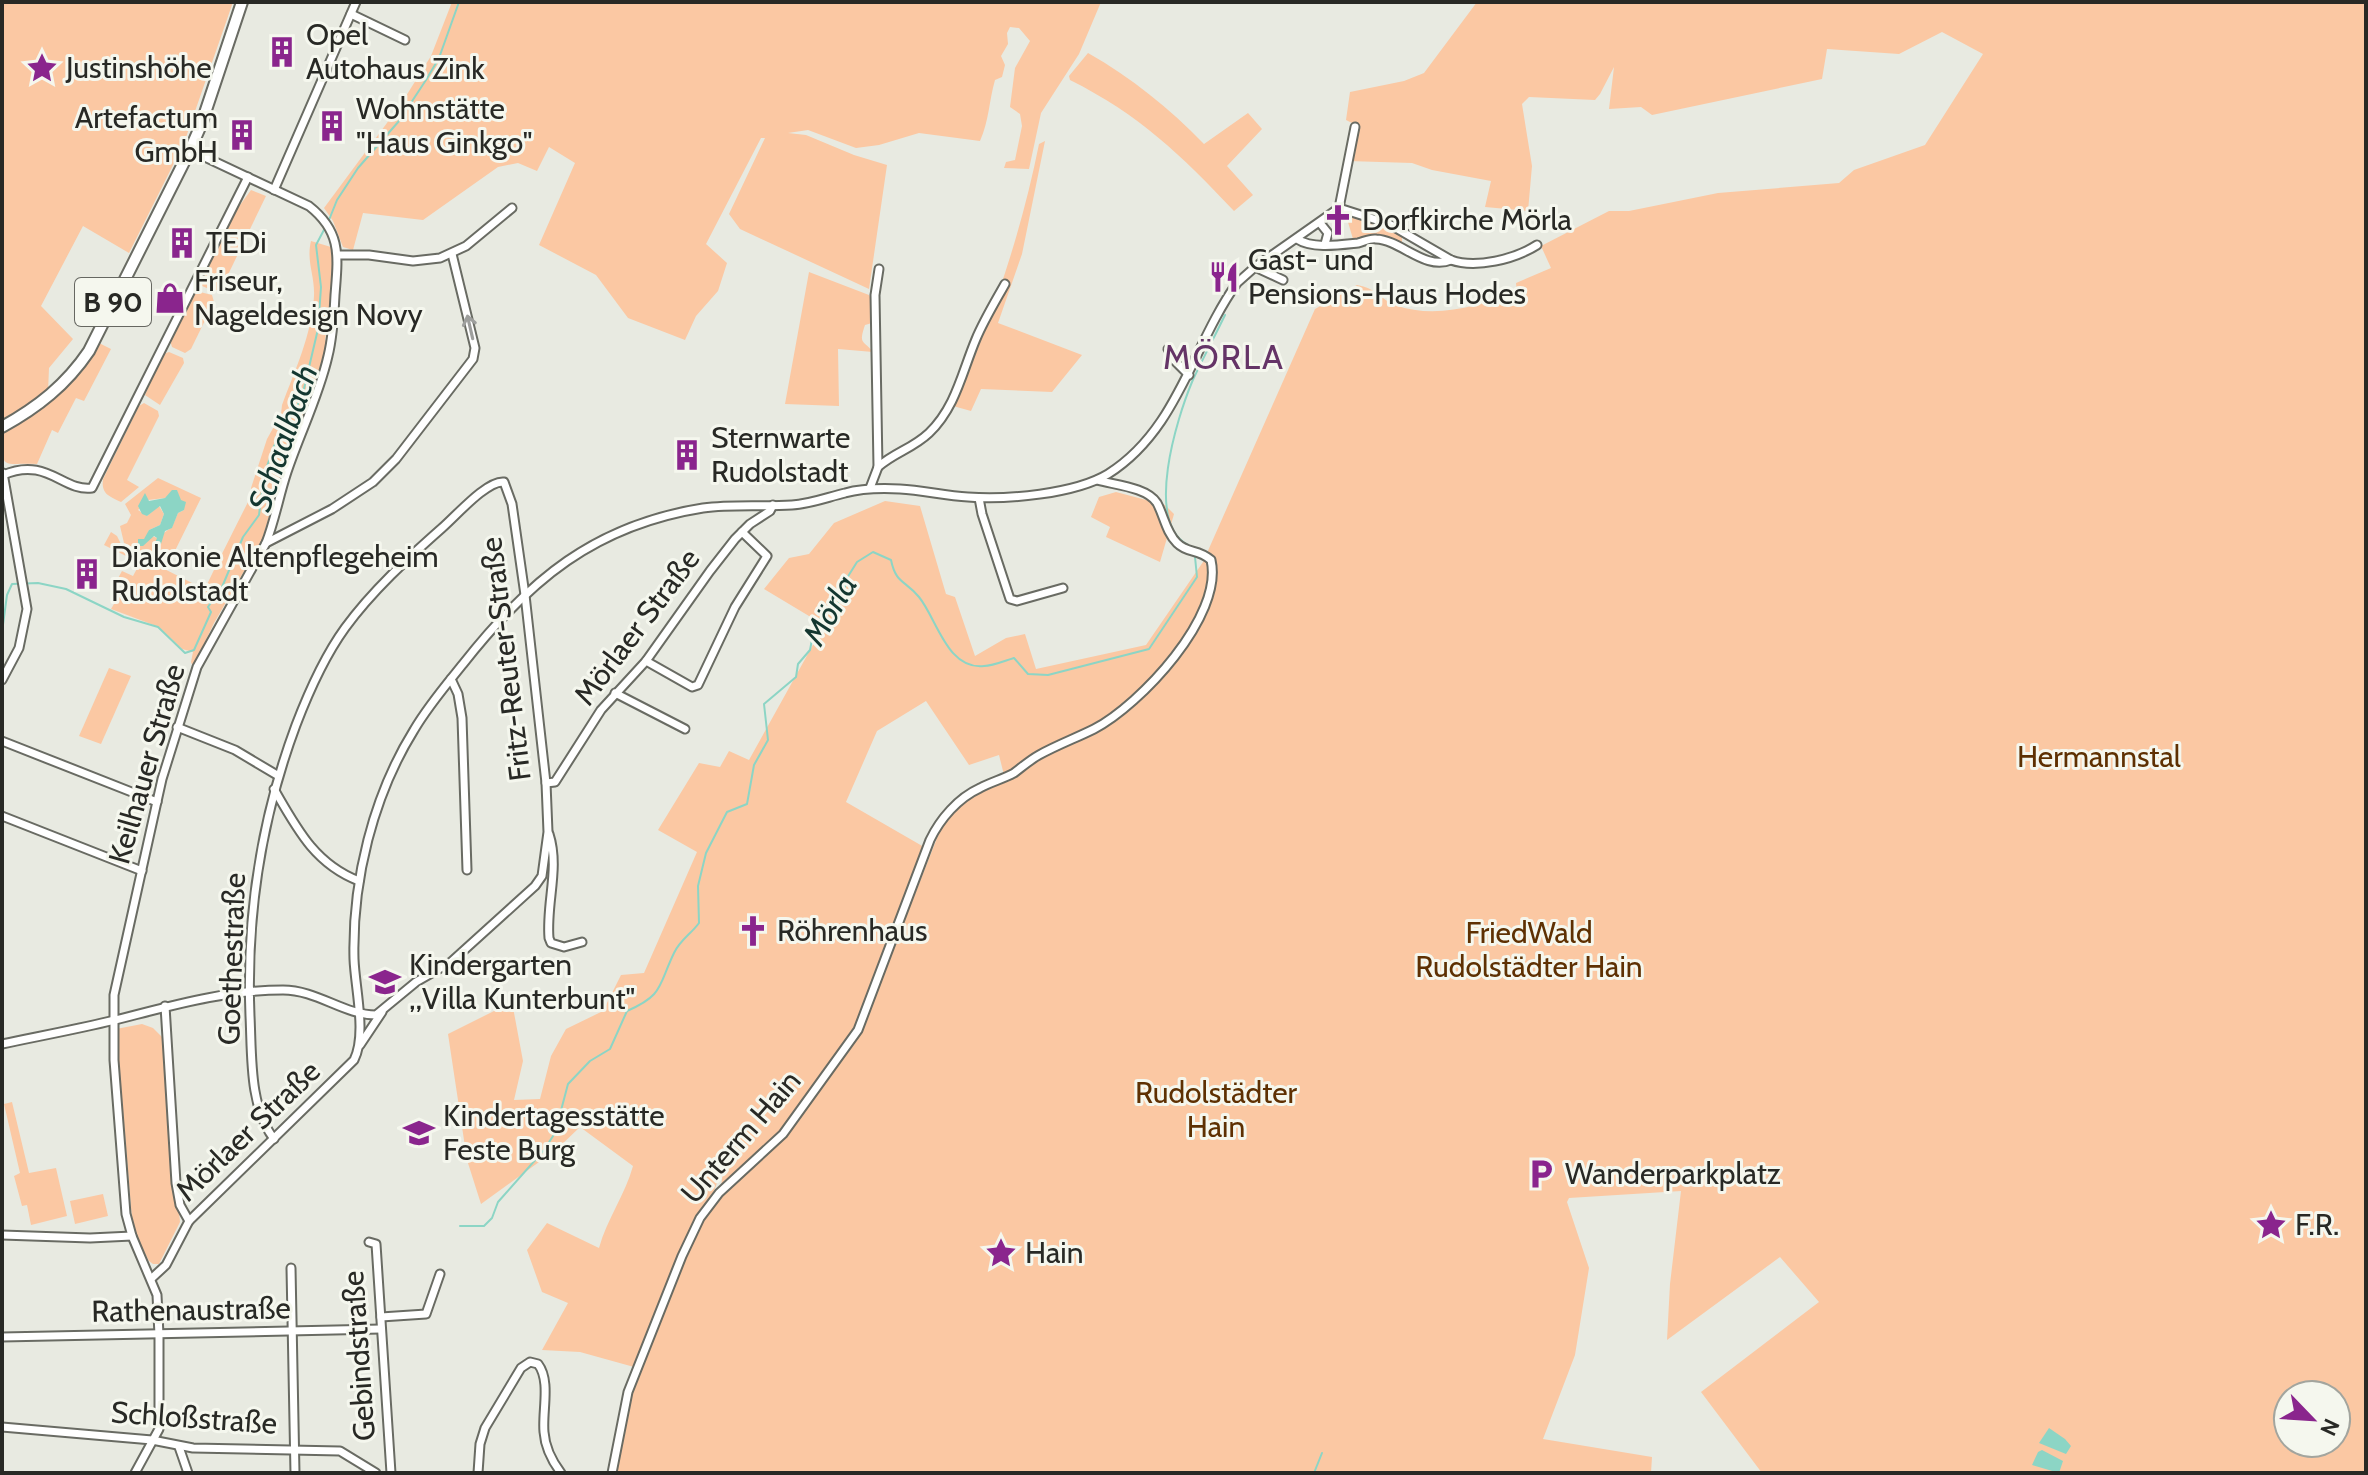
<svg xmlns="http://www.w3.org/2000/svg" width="2368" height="1475" viewBox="0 0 2368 1475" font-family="Cabin,sans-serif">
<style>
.green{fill:#fbc8a3;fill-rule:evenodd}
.water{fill:#8cd5c5}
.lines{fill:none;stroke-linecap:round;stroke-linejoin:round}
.stream{stroke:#8cd5c5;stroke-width:2}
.street-casing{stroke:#696b63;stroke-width:11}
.primary-casing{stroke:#696b63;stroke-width:14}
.street{stroke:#fff;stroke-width:7}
.primary{stroke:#fff;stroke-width:10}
.oneway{stroke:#9e9f9d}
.labels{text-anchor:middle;stroke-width:6;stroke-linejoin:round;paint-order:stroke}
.shield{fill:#f5f7ee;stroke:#666761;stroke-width:2}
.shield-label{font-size:28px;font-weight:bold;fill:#282925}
.poi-label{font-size:30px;fill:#282925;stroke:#f5f7ee;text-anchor:start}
.street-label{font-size:30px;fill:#282925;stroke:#f5f7ee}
.park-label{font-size:30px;fill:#5e3002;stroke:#f5f7ee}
.water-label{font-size:32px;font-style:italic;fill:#143730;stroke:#f5f7ee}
.quarter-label{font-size:34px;letter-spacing:2px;fill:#653467;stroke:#f5f7ee}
</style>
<rect width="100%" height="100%" fill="#e8eae1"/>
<!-- green -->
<g class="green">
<polygon points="2,2 233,2 184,143 129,253 83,226 41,306 73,339 49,368 48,392 2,421"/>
<path d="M 452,2 L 1101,2 L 1079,54 L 1041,113 L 1029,169 L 1004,168 L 1006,162 L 1015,160 L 1022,126 L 1020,114 L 1010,107 L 1015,68 L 1030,41 L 1019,28 L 1010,27 L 1007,33 L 1008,44 L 1001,56 L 1005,65 L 1002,77 L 995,80 C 989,101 989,121 980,141 L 919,133 L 879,145 L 856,148 L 808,130 L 788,133 L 806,135 L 854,155 L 887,165 L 869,289 L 740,229 L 729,214 L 765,138 L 761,138 L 706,244 L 727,263 L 718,291 L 696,316 L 685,340 L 628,318 L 596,275 L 539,245 L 575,163 L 549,147 L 537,171 L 518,163 L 498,167 L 423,220 L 363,213 L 353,250 L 343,247 L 333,221 L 324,208 L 401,104 L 431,56 Z"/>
<path d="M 1477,2 L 2366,2 L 2366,1473 L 1762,1473 L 1701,1392 L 1819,1302 L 1780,1257 L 1667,1340 L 1670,1284 L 1681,1191 L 1569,1198 L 1567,1202 L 1589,1268 L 1575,1355 L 1543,1439 L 1652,1457 L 1651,1473 L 616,1473 L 631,1388 L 691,1241 L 721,1187 L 724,1164 L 714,1191 L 695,1219 L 674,1264 L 634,1367 L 580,1352 L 542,1350 L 568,1303 L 542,1292 L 527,1250 L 547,1223 L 599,1248 C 607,1219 625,1195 633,1166 L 580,1127 L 557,1149 L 481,1204 L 467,1160 L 448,1034 L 512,1002 L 523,1061 L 514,1100 L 540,1099 L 551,1056 L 566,1029 L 603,1011 L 621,975 L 644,973 L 697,852 L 658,830 L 699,763 L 720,767 L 729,751 L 749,760 L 824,625 L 764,589 L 789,558 L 809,554 L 834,523 L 885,501 L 920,506 L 946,594 L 955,597 L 975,656 L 1006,638 L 1025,634 L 1036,669 L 1146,645 L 1203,562 L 1315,309 L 1357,285 C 1376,288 1380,299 1395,305 C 1437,320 1477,305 1517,293 L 1516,283 L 1551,268 L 1541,246 L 1609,211 L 1629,211 L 1718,193 L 1839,183 L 1854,170 L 1925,145 L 1983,54 L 1942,32 L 1899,54 L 1827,49 L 1822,79 L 1652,115 L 1641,107 L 1609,109 L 1614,67 L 1600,94 L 1595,100 L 1529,97 L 1522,104 L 1532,166 L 1528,211 L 1485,207 L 1491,181 L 1432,170 L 1412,163 L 1348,161 L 1356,125 L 1346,120 L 1350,92 L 1404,81 L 1424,73 ZM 926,701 L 969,765 L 999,755 L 1005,779 L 962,802 L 941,828 L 861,1031 L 797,1109 L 855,1027 L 924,847 L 846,802 L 877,731 ZM 2288,1395 L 2336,1395 L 2336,1443 L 2288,1443 Z"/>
<path d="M 1088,53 C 1132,78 1169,108 1204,144 L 1248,113 L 1262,129 L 1227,166 L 1253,195 L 1234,211 C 1181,155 1140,115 1070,80 L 1069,76 Z"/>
<path d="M 1045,141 L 1022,254 L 998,323 L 1082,355 L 1052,392 L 981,389 L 971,411 L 953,406 C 991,323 1021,234 1039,144 Z"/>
<polygon points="251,190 266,196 224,283 220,289 214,291 202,286 201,279 232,216"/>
<polygon points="1345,212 1388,226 1402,235 1402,243 1374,236 1353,239"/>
<path d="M 311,241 L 331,247 L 334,257 L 330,319 L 328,320 L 325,340 L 328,341 L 318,378 L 286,459 L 262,540 L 214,623 L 193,667 L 191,662 L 193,652 L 182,649 L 159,627 L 111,609 L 124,587 L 116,582 L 122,571 L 133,576 L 140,563 L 104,545 L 111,532 L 117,536 L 123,548 L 196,585 L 197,592 L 203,593 C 218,561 236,526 251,496 L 251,488 L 267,439 L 281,414 L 282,405 C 295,370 312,334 314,296 C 315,276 306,261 311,241 Z"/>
<path d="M 809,272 L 869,295 L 872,301 L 872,323 L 865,325 C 858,345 864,340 873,352 L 838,349 L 839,406 L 785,404 Z"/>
<polygon points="196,291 212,295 214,302 191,349 185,353 172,347 170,340"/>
<path d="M 97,342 L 111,349 L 84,401 L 76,398 L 58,433 L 52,430 L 37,464 C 2,462 2,473 2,431 C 49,408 68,384 97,342 Z"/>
<polygon points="169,352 183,358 184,363 160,405 145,395 163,354"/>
<path d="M 144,403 L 158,411 L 159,416 L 127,480 L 139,487 L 121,502 C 109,496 101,494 103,479 L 139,406 Z"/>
<path d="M 158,478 L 201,498 L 168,565 L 124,543 L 120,526 L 127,523 L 131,515 L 125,504 ZM 177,491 L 184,510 L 178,513 L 172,527 L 157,538 L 152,536 L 137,542 L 146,538 L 149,530 L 160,525 L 164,514 L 159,506 L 147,516 L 138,510 L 148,500 L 165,498 Z"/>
<polygon points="1116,492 1165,505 1174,514 1160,562 1106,537 1110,527 1091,517 1099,497"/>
<polygon points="109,668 131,676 101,744 79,736"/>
<polygon points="142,1024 153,1028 163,1038 180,1222 159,1264 153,1264 149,1261 133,1231 116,1029"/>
<polygon points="12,1102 29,1173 56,1168 67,1216 31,1225 27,1205 22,1206 14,1176 20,1173 4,1104"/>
<polygon points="103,1194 108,1216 75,1224 70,1201"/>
</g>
<!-- water -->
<g class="water">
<polygon points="172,490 177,490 181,500 186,502 184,510 178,513 172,528 165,531 161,544 155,543 157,538 154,536 143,546 138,546 138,539 144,539 149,530 160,525 164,514 160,506 147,516 142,514 138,506 145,493 149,501 165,498"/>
<polygon points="2049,1428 2065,1439 2071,1446 2066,1454 2039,1443"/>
<polygon points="2042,1450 2063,1461 2059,1473 2032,1465 2038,1452"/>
</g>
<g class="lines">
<!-- stream -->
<g class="stream">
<polyline points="329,220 337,200 358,168 399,121 426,80 439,58 459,2"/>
<path d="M 1188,545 C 1144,522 1177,418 1192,382 C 1202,360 1214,338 1225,315"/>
<polyline points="2,632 7,595 12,584 38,583 66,589 124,617 158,627 185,653 194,650 211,612 208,607 212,601 217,599 243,537 259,515 264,475 274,446 302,397 318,329 321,287 316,245 326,226"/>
<path d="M 460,1226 L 484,1226 L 492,1218 L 498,1202 L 544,1150 L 555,1133 L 568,1084 L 590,1061 L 610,1049 L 627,1011 C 664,995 658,986 674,953 C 680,940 691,934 699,923 L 698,886 L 706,853 L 727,812 L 747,804 L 754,765 L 768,740 L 764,704 L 796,677 L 798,664 L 810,650 L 815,624 L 842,599 L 847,578 L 857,562 L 873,552 L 891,560 C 896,584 905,580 919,597 C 937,619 947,670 984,666 C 993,666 1004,661 1014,658 L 1028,674 L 1048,675 L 1149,649 L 1197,577 L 1195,557"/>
<polyline points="1314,1473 1322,1453"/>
</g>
<defs>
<g id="street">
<polyline points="351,14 405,40"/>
<polyline points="274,190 356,2"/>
<polyline points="1339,208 1355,127"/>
<polyline points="1320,223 1328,233 1325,244"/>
<path d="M 1297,239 C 1312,249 1339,245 1358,243 C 1363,242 1370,238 1376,239 C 1401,240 1425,271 1451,260"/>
<polyline points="338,255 369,255 413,261 440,258 466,246 512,208"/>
<polyline points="1255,267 1283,280"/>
<polyline points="1168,349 1175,361 1189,375"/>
<path d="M 878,467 C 895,452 912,449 929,433 C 956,407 962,372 976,339 C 984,320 995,302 1005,284"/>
<path d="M 3,475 C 47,456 63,492 92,488 L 248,177"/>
<polyline points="870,488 878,467 875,295 879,269"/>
<polyline points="979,498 982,514 1010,599 1017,601 1063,588"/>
<polyline points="266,543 332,509 373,482 396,459 473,359 475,348 452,254"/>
<polyline points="646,661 692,687 698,685 735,607 767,556 742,532"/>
<polyline points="451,679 458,694 462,718 467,870"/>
<polyline points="2,680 19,648 27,609 3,473"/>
<polyline points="615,693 685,729"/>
<polyline points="177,727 235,750 277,775"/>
<polyline points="2,741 157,802"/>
<polyline points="546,783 555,782 601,710 646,661 710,571 735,539 750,524 770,511 773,505"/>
<path d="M 274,789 C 297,829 315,864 359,881"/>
<polyline points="2,816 142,871"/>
<path d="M 549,834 C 560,868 546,903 549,938 L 551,943 L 564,947 L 582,942"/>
<polyline points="165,1006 176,1183 180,1205 189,1221"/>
<path d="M 2,1044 C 40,1036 78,1029 115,1020 C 171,1006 225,990 283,990 C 317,990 344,1015 376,1015 L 416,982 L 451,962 L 535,886 L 542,876 L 548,832 L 546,783 L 525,595 L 512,504 L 504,482 C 487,480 456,516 442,528 C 408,558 372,591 345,628 C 324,657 309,691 296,725 C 261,819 246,915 250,1016 C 252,1055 249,1107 274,1139"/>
<polyline points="360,1045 382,1012"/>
<polyline points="2,1235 90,1238 132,1236"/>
<polyline points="369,1242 376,1244 391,1473"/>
<polyline points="291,1268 295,1473"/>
<path d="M 152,1278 L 166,1265 L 189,1221 L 354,1060 C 367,1034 355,988 354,959 C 352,881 373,796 414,730 C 428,706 446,685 463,664 C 529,580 595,525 703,508 C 733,504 762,507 792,505 C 810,504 828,497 845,493 C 863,488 881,488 900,489 C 923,490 945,496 968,497 C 1006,500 1075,494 1108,474 C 1178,430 1192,346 1237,283 L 1255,267 L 1339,208 L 1389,224 L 1451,260 C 1476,269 1515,259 1537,245"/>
<polyline points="381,1317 426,1314 440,1274"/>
<polyline points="2,1337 381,1329"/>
<polyline points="2,1427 152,1440 193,1448 340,1451 376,1473"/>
<polyline points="179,1447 188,1473"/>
<path d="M 135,1473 L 159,1429 L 159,1335 L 157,1295 L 132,1236 L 126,1214 L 114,1060 L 114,995 L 162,779 L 197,667 L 266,543 C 275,520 279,496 287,472 C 300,433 319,396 328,356 C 333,336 334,315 335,295 C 338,256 342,232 309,206 L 190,150"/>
<path d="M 478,1473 L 480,1444 L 485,1428 L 521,1368 L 530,1362 L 538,1364 C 551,1381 542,1411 544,1432 C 545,1447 552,1461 561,1473"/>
<path d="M 612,1473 L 628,1392 L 682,1256 L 700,1218 L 719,1193 L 783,1134 L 858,1030 L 930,840 C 940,819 958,798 980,788 C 991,782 1003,779 1014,773 C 1022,767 1030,760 1039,755 C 1057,745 1076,738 1094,729 C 1140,705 1224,616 1211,560 C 1197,548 1188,554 1177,543 C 1166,532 1164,516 1157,503 C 1147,487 1114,485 1097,480"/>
</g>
<path id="primary" d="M 2,427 C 38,407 66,385 89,351 L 190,150 L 201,125 L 242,2"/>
</defs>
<!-- street casing -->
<use href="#street" class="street-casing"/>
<!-- primary casing -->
<use href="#primary" class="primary-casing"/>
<!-- street -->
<use href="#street" class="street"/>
<!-- primary -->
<use href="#primary" class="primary"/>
</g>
<!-- one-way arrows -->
<defs><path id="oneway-shaft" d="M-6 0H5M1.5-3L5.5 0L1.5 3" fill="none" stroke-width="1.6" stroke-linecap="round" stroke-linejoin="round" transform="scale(2)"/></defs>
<use class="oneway" href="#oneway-shaft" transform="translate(470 327) rotate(-103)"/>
<!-- icons -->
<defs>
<symbol id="building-bare" viewBox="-9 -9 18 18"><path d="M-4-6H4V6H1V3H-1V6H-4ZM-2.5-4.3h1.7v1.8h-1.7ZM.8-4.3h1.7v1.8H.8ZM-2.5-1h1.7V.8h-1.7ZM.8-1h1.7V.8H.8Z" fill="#8a258d" stroke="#f5f7ee" stroke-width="2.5" paint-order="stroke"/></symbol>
<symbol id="sight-bare" viewBox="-9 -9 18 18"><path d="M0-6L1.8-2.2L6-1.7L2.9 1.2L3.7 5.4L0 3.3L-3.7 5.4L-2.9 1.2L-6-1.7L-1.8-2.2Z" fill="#8a258d" stroke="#f5f7ee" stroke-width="2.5" paint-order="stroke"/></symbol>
<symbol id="church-bare" viewBox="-9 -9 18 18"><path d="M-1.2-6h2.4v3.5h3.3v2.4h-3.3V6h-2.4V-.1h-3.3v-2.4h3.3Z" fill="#8a258d" stroke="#f5f7ee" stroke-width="2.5" paint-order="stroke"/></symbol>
<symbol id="restaurant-bare" viewBox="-9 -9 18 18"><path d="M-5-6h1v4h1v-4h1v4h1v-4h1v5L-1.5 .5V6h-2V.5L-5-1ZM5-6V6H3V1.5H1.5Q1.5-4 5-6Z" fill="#8a258d" stroke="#f5f7ee" stroke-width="2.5" paint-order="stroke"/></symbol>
<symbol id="shop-bare" viewBox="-9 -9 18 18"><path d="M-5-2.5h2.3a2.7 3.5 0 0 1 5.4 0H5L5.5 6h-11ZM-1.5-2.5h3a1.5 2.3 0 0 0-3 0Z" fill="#8a258d" stroke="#f5f7ee" stroke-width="2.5" paint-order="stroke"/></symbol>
<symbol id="school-bare" viewBox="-9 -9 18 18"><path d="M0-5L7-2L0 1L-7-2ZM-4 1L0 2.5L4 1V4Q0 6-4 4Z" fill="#8a258d" stroke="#f5f7ee" stroke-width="2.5" paint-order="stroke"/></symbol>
<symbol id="parking-bare" viewBox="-9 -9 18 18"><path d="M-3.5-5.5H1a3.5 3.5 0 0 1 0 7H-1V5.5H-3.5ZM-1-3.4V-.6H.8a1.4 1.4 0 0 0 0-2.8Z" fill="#8a258d" stroke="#f5f7ee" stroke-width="2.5" paint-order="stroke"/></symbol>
</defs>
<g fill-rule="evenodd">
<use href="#building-bare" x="260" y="30" width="44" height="44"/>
<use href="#sight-bare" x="20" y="46" width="44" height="44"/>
<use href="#building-bare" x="310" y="104" width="44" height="44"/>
<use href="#building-bare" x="220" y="113" width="44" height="44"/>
<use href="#church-bare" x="1316" y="198" width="44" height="44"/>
<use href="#building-bare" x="160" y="221" width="44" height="44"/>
<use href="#restaurant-bare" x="1202" y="255" width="44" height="44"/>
<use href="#shop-bare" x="148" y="276" width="44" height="44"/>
<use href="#building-bare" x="665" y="433" width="44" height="44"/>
<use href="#building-bare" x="65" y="552" width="44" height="44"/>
<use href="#church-bare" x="731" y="909" width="44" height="44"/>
<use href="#school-bare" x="363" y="960" width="44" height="44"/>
<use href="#school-bare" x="397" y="1111" width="44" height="44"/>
<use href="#parking-bare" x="1519" y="1152" width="44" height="44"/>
<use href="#sight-bare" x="2249" y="1203" width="44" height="44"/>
<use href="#sight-bare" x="979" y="1231" width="44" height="44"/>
</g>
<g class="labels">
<!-- shield labels -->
<rect class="shield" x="75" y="278" width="76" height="48" rx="6"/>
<g class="shield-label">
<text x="113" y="312">B 90</text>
</g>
<!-- poi labels -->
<g class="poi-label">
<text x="306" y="45">Opel<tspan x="306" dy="34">Autohaus Zink</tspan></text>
<text x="66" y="78">Justinshöhe</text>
<text x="356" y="119">Wohnstätte<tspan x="356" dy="34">"Haus Ginkgo"</tspan></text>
<text x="218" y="128" text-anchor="end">Artefactum<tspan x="218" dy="34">GmbH</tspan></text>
<text x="1362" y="230">Dorfkirche Mörla</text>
<text x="206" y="253">TEDi</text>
<text x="1248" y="270">Gast- und<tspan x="1248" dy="34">Pensions-Haus Hodes</tspan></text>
<text x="194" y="291">Friseur,<tspan x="194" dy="34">Nageldesign Novy</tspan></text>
<text x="711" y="448">Sternwarte<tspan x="711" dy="34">Rudolstadt</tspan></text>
<text x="111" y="567">Diakonie Altenpflegeheim<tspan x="111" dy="34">Rudolstadt</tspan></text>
<text x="777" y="941">Röhrenhaus</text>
<text x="409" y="975">Kindergarten<tspan x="409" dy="34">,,Villa Kunterbunt"</tspan></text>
<text x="443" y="1126">Kindertagesstätte<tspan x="443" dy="34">Feste Burg</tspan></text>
<text x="1565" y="1184">Wanderparkplatz</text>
<text x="2295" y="1235">F.R.</text>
<text x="1025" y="1263">Hain</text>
</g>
<!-- street labels -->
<g class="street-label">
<text transform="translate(637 627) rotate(-53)" y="10">Mörlaer Straße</text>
<text transform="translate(506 659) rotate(-97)" y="10">Fritz-Reuter-Straße</text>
<text transform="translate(147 764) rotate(-74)" y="10">Keilhauer Straße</text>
<text transform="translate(232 959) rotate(-88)" y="10">Goethestraße</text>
<text transform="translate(248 1131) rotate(-44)" y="10">Mörlaer Straße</text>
<text transform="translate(741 1137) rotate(-49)" y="10">Unterm Hain</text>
<text transform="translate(191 1310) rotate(-1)" y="10">Rathenaustraße</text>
<text transform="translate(359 1356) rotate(-94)" y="10">Gebindstraße</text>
<text transform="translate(194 1418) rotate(4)" y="10">Schloßstraße</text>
</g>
<!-- park labels -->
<g class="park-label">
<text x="2099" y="767">Hermannstal</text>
<text x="1529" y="943">FriedWald<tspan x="1529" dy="34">Rudolstädter Hain</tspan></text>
<text x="1216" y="1103">Rudolstädter<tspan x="1216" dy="34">Hain</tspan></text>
</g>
<!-- water labels -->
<g class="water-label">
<text transform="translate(283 438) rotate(-71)" y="11">Schaalbach</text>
<text transform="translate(830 610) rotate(-60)" y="11">Mörla</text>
</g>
<!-- quarter labels -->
<g class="quarter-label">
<text x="1224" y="369">MÖRLA</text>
</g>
</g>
<!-- border -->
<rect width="2368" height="1475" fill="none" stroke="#282925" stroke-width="8"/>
<!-- north arrow -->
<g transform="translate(2312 1419) rotate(115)"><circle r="38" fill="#f5f7ee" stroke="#a3a59e" stroke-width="2"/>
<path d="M0-6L14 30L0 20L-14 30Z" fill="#8a258d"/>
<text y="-12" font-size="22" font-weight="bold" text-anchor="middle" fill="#282925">N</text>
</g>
</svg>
